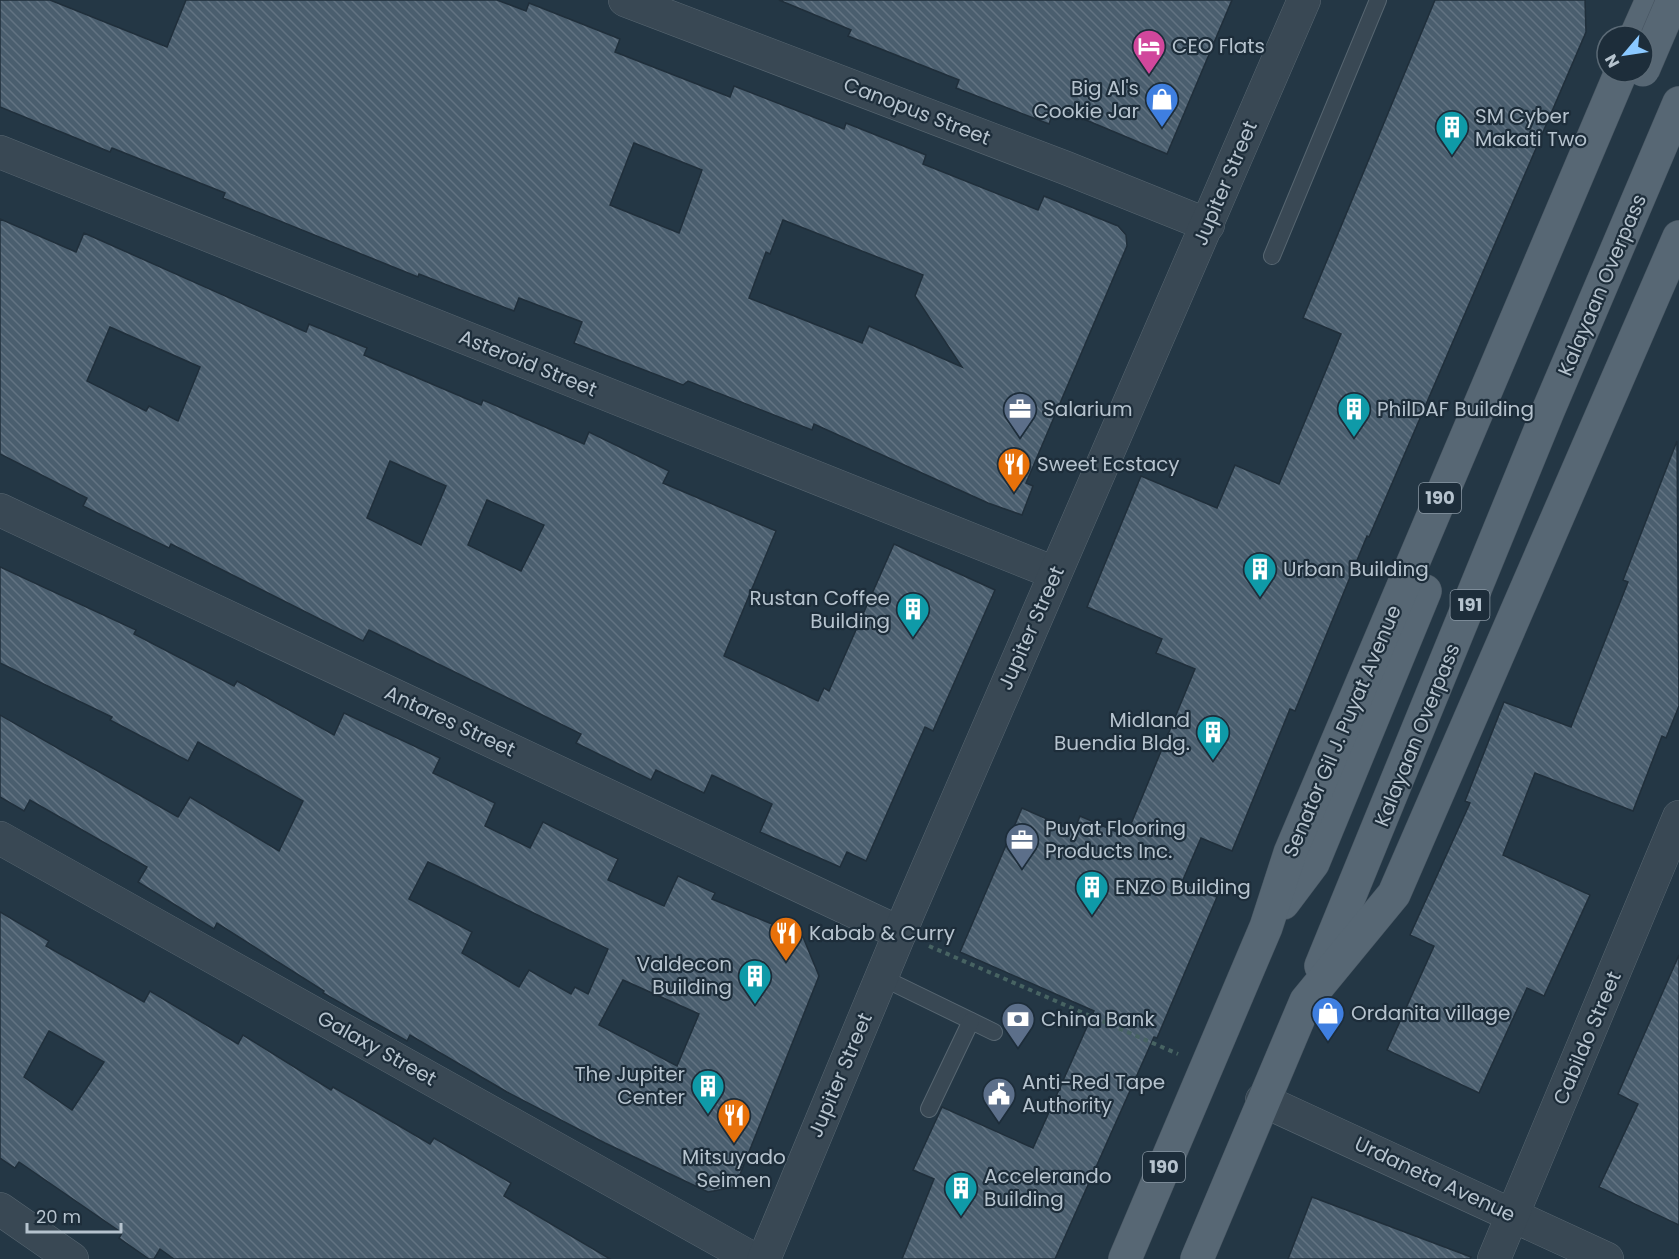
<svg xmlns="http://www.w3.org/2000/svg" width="1679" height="1259" viewBox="0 0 1679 1259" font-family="Poppins,sans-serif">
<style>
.building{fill:url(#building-back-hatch);stroke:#202f3b;stroke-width:1.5;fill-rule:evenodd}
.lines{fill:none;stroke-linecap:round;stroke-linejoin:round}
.lane-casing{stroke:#576671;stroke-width:18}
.street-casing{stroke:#576671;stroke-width:34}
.primary-casing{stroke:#465460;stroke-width:34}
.path{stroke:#476362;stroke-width:4;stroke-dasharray:4.5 4.5;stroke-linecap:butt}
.lane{stroke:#394854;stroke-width:16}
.street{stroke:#394854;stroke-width:33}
.primary{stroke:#576774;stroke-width:33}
.primary-bridge-casing{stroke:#465460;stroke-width:34;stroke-linecap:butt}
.primary-bridge{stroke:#576774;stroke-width:33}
.labels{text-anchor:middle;stroke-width:4.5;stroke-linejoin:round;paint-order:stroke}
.shield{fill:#1d2d3a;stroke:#8896a2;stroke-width:1.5}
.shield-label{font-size:18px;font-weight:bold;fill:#b6c3ce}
.poi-label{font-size:20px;fill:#b6c3ce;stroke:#1d2d3a;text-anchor:start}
.street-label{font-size:20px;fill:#b6c3ce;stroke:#1d2d3a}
</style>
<defs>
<pattern id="building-back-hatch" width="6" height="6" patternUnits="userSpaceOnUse" patternTransform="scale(1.5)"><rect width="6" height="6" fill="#4a5e6e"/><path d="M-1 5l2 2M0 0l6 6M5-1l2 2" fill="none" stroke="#627382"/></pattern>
</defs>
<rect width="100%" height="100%" fill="#243745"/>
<!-- building -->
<g class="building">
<path d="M 0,0 L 50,0 L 167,47 L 186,0 L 497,0 L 526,11 L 529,3 L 620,39 L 615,52 L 730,97 L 734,86 L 844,129 L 846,123 L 926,155 L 923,164 L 1038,210 L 1044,196 L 1118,226 L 1126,235 L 1127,246 L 1026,483 L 1033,486 L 1022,515 L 988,503 L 814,424 L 812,430 L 688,381 L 683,385 L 574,343 L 582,322 L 519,298 L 514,311 L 419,274 L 418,277 L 223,198 L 225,193 L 112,148 L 110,152 L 0,107 ZM 634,143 L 702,170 L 679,233 L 610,205 ZM 783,220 L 923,275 L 915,296 L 962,367 L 869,326 L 862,343 L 749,298 L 766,252 L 770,254 Z"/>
<polygon points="779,0 1232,0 1167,154 1055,107 1049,124 956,88 959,80 848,36 851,30"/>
<polygon points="1435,0 1585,0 1586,32 1369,537 1367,536 1295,711 1290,709 1232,851 1201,838 1182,882 1217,897 1157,1038 1154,1037 1055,1259 902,1259 934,1179 913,1170 942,1107 1033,1148 1094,1011 960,952 1022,808 1074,831 1080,816 1126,836 1195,669 1156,653 1162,639 1087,607 1141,476 1217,508 1235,465 1279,484 1341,334 1303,318"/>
<path d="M 0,219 L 76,252 L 84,233 L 306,332 L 309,324 L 367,348 L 364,355 L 481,405 L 483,400 L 584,444 L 589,432 L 669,471 L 663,483 L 776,531 L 724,656 L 818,701 L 824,688 L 829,691 L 894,544 L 995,590 L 933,731 L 925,727 L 866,861 L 847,852 L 840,867 L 760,832 L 772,804 L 712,775 L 704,793 L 656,770 L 651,780 L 576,743 L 581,734 L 369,630 L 363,641 L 171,544 L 169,548 L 83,506 L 87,498 L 0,454 ZM 110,327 L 200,367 L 178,421 L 149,406 L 146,411 L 87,381 ZM 390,461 L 446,486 L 421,545 L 367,518 ZM 487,500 L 544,525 L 521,571 L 468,545 Z"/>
<polygon points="1677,441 1679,706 1666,738 1662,736 1633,811 1535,773 1503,855 1590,895 1544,996 1527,988 1479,1093 1387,1050 1434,946 1410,935 1470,803 1465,801 1504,702 1571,727 1628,582 1623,580"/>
<path d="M 0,567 L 136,630 L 134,634 L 234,686 L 237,681 L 334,735 L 344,713 L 440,758 L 433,773 L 495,803 L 485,826 L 530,848 L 543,822 L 618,859 L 608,880 L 664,906 L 678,876 L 715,893 L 712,899 L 803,937 L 819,976 L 735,1187 L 708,1192 L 605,1143 L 507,1092 L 410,1035 L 407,1041 L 323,993 L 324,991 L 217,923 L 214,929 L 138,882 L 147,867 L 30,800 L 24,811 L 0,797 L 0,715 L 178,817 L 190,797 L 279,851 L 303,801 L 198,742 L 188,761 L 110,720 L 112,717 L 0,663 ZM 428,862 L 608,949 L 588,994 L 575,987 L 571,994 L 529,970 L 519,987 L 462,953 L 472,932 L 409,899 ZM 623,980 L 699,1014 L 677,1066 L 599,1025 Z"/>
<path d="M 0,912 L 49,941 L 46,946 L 144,1002 L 150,991 L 238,1044 L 243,1035 L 331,1090 L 333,1087 L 430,1144 L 434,1138 L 511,1183 L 504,1196 L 610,1259 L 174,1259 L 160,1249 L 154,1259 L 149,1259 L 119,1238 L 122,1233 L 19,1162 L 15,1168 L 0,1158 ZM 49,1031 L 104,1062 L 72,1110 L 24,1077 Z"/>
<polygon points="1679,955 1679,1225 1599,1187 1638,1104 1618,1094"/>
<polygon points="1312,1197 1471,1257 1470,1259 1288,1259"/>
</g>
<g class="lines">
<defs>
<g id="lane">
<polyline points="1272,256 1378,0"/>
<polyline points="881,977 994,1032"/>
<polyline points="929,1109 971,1021"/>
</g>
<g id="street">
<polyline points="625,0 1066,168 1208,225"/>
<polyline points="0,152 1055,573"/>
<polyline points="0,510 900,933"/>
<polyline points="0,838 753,1259"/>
<polyline points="1262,1100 1607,1259"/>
<polyline points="0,1209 72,1259"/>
<polyline points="764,1259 909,911 1304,0"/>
<polyline points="1494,1259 1679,817"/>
</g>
<g id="primary">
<polyline points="1636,36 1652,0"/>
<polyline points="1283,903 1313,863 1425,591"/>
<polyline points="1321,966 1548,411 1679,103"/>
<polyline points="1125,1259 1266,927 1290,853 1621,72"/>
<polyline points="1197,1259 1306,1001 1394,894 1679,237"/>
</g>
</defs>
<!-- lane casing -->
<use href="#lane" class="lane-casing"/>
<!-- street casing -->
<use href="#street" class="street-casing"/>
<!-- primary casing -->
<use href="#primary" class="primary-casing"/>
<!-- path -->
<polyline class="path" points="929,946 1178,1054"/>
<!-- lane -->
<use href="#lane" class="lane"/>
<!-- street -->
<use href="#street" class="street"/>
<!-- primary -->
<use href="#primary" class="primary"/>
<defs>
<polyline id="primary-bridge" points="1643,70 1673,0"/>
</defs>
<!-- primary-bridge casing -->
<use href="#primary-bridge" class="primary-bridge-casing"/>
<!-- primary-bridge -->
<use href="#primary-bridge" class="primary-bridge"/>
</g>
<!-- icons -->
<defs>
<symbol id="hotel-pin" viewBox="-11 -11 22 30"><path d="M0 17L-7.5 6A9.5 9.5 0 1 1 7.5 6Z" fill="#d1479c" stroke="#1d2d3a"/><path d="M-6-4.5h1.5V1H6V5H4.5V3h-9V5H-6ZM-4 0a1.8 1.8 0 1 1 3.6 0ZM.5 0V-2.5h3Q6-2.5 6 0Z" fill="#fff"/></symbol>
<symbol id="shop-pin" viewBox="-11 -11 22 30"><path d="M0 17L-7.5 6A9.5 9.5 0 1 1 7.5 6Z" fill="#3f7fe0" stroke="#1d2d3a"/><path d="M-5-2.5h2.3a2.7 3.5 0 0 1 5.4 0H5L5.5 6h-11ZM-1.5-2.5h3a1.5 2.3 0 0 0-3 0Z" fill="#fff"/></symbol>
<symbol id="building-pin" viewBox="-11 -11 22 30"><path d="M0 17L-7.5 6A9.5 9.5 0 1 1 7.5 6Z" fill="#0f9aa8" stroke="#1d2d3a"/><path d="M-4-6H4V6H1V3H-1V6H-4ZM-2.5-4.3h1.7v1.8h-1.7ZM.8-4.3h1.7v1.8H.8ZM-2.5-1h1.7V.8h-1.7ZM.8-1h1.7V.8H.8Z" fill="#fff"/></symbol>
<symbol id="office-pin" viewBox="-11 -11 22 30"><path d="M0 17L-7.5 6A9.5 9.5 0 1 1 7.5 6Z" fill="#5c6f8a" stroke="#1d2d3a"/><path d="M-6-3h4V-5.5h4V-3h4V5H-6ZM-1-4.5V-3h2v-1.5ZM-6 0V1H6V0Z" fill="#fff"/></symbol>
<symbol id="restaurant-pin" viewBox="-11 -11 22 30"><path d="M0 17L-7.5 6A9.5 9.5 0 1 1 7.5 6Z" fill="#e8710a" stroke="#1d2d3a"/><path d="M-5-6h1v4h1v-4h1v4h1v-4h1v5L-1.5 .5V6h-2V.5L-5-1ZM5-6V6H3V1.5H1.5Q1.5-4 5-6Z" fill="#fff"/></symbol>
<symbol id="bank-pin" viewBox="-11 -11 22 30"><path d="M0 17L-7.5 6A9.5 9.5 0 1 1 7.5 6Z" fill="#5c6f8a" stroke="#1d2d3a"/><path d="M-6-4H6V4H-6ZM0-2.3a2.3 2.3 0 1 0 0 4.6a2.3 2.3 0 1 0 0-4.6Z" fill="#fff"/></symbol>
<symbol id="civic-pin" viewBox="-11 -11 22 30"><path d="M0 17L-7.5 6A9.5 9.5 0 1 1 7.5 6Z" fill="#5c6f8a" stroke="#1d2d3a"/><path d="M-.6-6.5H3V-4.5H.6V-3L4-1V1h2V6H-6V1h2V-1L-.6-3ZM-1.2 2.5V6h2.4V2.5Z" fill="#fff"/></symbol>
</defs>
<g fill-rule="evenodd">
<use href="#hotel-pin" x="1130" y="27" width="38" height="52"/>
<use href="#shop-pin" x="1143" y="80" width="38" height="52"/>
<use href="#building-pin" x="1433" y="108" width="38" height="52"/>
<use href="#office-pin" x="1001" y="390" width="38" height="52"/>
<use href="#building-pin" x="1335" y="390" width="38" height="52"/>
<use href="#restaurant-pin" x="995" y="445" width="38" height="52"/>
<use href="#building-pin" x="1241" y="550" width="38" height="52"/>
<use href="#building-pin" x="894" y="590" width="38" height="52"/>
<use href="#building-pin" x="1194" y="713" width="38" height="52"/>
<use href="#office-pin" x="1003" y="821" width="38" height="52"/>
<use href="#building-pin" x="1073" y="868" width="38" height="52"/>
<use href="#restaurant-pin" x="767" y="914" width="38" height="52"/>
<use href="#building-pin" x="736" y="957" width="38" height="52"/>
<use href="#shop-pin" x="1309" y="994" width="38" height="52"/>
<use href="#bank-pin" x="999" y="1000" width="38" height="52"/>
<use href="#building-pin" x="689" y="1067" width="38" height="52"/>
<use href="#civic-pin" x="980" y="1075" width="38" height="52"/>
<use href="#restaurant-pin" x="715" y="1096" width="38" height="52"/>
<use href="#building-pin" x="942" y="1169" width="38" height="52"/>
</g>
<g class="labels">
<!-- shield labels -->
<g class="shield">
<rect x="1419" y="483" width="42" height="30" rx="4.5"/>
<rect x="1450.5" y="590" width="39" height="30" rx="4.5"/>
<rect x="1143" y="1152" width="42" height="30" rx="4.5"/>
</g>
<g class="shield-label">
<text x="1440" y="504">190</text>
<text x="1470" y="611">191</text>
<text x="1164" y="1173">190</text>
</g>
<!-- poi labels -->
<g class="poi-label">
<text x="1172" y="53">CEO Flats</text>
<text x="1139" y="95" text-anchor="end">Big Al's<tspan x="1139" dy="23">Cookie Jar</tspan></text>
<text x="1475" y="123">SM Cyber<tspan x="1475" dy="23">Makati Two</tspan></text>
<text x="1043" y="416">Salarium</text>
<text x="1377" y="416">PhilDAF Building</text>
<text x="1037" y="471">Sweet Ecstacy</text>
<text x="1283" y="576">Urban Building</text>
<text x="890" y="605" text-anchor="end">Rustan Coffee<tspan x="890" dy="23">Building</tspan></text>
<text x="1190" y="727" text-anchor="end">Midland<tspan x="1190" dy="23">Buendia Bldg.</tspan></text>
<text x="1045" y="835">Puyat Flooring<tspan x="1045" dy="23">Products Inc.</tspan></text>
<text x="1115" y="894">ENZO Building</text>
<text x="809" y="940">Kabab &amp; Curry</text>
<text x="732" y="971" text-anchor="end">Valdecon<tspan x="732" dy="23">Building</tspan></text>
<text x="1351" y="1020">Ordanita village</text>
<text x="1041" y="1026">China Bank</text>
<text x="685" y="1081" text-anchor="end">The Jupiter<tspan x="685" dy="23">Center</tspan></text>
<text x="1022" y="1089">Anti-Red Tape<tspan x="1022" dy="23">Authority</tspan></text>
<text x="734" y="1164" text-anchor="middle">Mitsuyado<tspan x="734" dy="23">Seimen</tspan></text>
<text x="984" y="1183">Accelerando<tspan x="984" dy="23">Building</tspan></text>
</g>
<!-- street labels -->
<g class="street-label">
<text transform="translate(917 111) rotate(21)" y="7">Canopus Street</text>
<text transform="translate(1225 183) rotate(-67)" y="7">Jupiter Street</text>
<text transform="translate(1602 285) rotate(-67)" y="7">Kalayaan Overpass</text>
<text transform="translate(528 363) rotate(22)" y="7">Asteroid Street</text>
<text transform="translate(1031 628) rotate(-66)" y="7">Jupiter Street</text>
<text transform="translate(450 721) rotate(25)" y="7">Antares Street</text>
<text transform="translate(1342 731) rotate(-67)" y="7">Senator Gil J. Puyat Avenue</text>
<text transform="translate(1417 735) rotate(-68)" y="7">Kalayaan Overpass</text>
<text transform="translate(1587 1038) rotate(-67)" y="7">Cabildo Street</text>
<text transform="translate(377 1048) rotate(29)" y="7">Galaxy Street</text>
<text transform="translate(840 1075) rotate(-67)" y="7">Jupiter Street</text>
<text transform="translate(1435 1179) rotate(25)" y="7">Urdaneta Avenue</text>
</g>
</g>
<!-- north arrow -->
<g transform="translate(1625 54) rotate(241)"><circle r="28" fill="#1d2d3a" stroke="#5a6975" stroke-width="1.5"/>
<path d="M0-4.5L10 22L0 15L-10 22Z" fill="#8ac8ff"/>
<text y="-9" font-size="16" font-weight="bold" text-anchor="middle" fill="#b6c3ce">N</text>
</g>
<!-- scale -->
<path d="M27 1223v9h94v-9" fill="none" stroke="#b6c3ce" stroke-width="3"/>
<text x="36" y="1223" font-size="18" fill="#b6c3ce" stroke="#1d2d3a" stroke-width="4.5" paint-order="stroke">20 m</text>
</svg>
